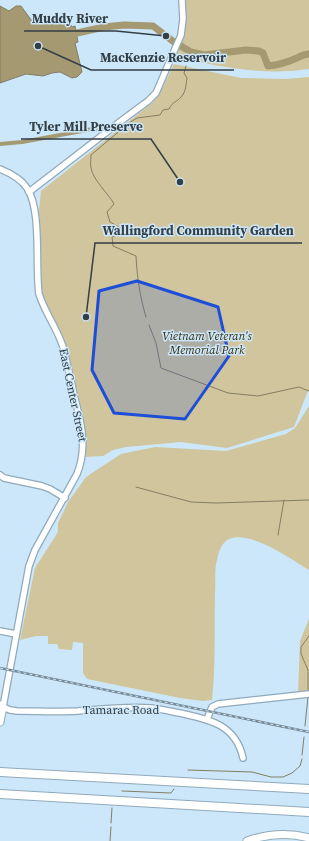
<svg xmlns="http://www.w3.org/2000/svg" width="309" height="841" viewBox="0 0 309 841" font-family="'Source Serif 4',serif">
<style>
.green{fill:#d1c59d}
.water{fill:#a59972;stroke:#837e64}
.lines{fill:none;stroke-linecap:round;stroke-linejoin:round}
.stream{stroke:#837e64;stroke-width:1}
.canal{stroke:#a59972;stroke-width:4}
.river{stroke:#a59972;stroke-width:7}
.minor-casing{stroke:#90aabb;stroke-width:8}
.major-casing{stroke:#90aabb;stroke-width:9}
.highway-casing{stroke:#90aabb;stroke-width:10}
.minor{stroke:#fff;stroke-width:5.5}
.major{stroke:#fff;stroke-width:7}
.highway{stroke:#fff;stroke-width:8}
.rail-casing{stroke:#788a96;stroke-width:2.5}
.rail{stroke:#cce7fa;stroke-width:1;stroke-dasharray:3;stroke-linecap:butt}
.marked{fill:#1d4ed8;fill-opacity:0.2;stroke:#1d4ed8;stroke-width:3;stroke-linejoin:round}
.labels{text-anchor:middle;stroke-width:3;stroke-linejoin:round;paint-order:stroke}
.park-label{font-size:12px;font-style:italic;fill:#382e0c;stroke:#cce7fa}
.street-label{font-size:12px;fill:#333e45;stroke:#cce7fa}
.leader{fill:none;stroke:#333e45;stroke-width:1.5}
.callout-dot{fill:#333e45;stroke:#cce7fa;stroke-width:1.5}
.callout-label{font-size:13px;text-anchor:middle;font-weight:bold;fill:#333e45;stroke:#cce7fa;stroke-width:3;stroke-linejoin:round;paint-order:stroke}
</style>
<rect width="100%" height="100%" fill="#cce7fa"/>
<!-- green -->
<g class="green">
<path d="M 185,0 L 309,0 L 309,69 C 262,76 222,67 176,57 C 184,35 188,24 185,0 Z"/>
<polygon points="174,64 241,78 285,79 309,77 309,390 307,393 294,427 227,448 181,442 126,447 113,450 103,456 85,457 86,445 84,426 64,341 44,302 42,292 39,211 41,191 152,103 160,93"/>
<path d="M 309,406 L 309,570 C 291,559 250,530 229,539 C 222,542 218,553 217,560 C 214,570 216,582 215,593 C 214,628 216,664 212,700 L 203,701 L 180,698 L 87,679 L 83,673 L 83,643 L 73,642 L 72,650 L 59,649 L 57,644 L 48,644 L 48,636 L 36,636 L 20,640 L 35,568 L 58,532 L 58,523 L 68,502 L 86,477 L 121,454 L 155,447 L 226,451 L 286,434 L 295,428 Z"/>
<polygon points="309,619 309,693 298,694 300,641"/>
</g>
<!-- water -->
<polygon class="water" points="0,6 9,11 16,6 21,6 32,21 69,22 72,27 75,26 78,42 75,43 82,72 77,77 72,78 60,72 52,73 43,76 26,74 0,83"/>
<g class="lines">
<!-- stream -->
<g class="stream">
<polyline points="188,61 191,52"/>
<path d="M 146,317 C 140,297 137,277 136,256 L 113,246 L 112,237 L 119,234 L 119,227 L 110,222 L 107,212 L 114,204 C 108,193 93,180 91,168 C 90,164 91,159 91,155 L 129,123 L 137,118 L 160,115 L 163,110 L 169,109 C 173,101 176,103 181,97 C 186,92 186,84 187,78 L 184,73 L 186,66"/>
<polyline points="149,325 156,343 161,368 228,393 258,396 299,387 309,391"/>
<polyline points="136,487 191,502 216,503 309,500"/>
<polyline points="278,535 284,500"/>
<polyline points="308,691 308,670 301,654 301,647 309,636"/>
<polyline points="305,726 308,697"/>
<polyline points="302,755 304,737"/>
<polyline points="188,770 252,772 271,777 283,777 292,773 300,766 302,759"/>
<polyline points="122,791 171,793 174,789"/>
<polyline points="111,823 112,808"/>
<polyline points="110,841 111,827"/>
</g>
<!-- canal -->
<polyline class="canal" points="0,144 22,142 93,129 102,130"/>
<!-- river -->
<path class="river" d="M 68,35 L 104,27 L 124,25 L 153,26 L 174,42 L 191,52 L 204,55 L 246,50 L 259,51 L 263,53 L 268,66 C 277,65 288,62 297,58 C 301,56 304,54 309,54"/>
<defs>
<g id="minor">
<path d="M 0,169 C 10,173 21,179 27,188 C 42,210 35,267 39,294 C 45,313 57,328 63,347 C 67,363 71,379 74,395 C 81,422 88,447 77,474 L 35,550 L 29,566 L 3,707 L 10,710 L 17,711 C 37,711 58,712 78,711 C 102,709 127,706 151,708 C 162,709 173,712 184,714 C 212,720 236,726 243,758"/>
<polyline points="29,192 121,121 148,101 156,93 181,35 183,19 182,0"/>
<polyline points="0,475 4,478 42,486 50,489 65,498"/>
<polyline points="0,631 16,634"/>
<polyline points="207,719 212,707 218,704 309,694"/>
</g>
<g id="major">
<polyline points="0,705 3,707 0,722"/>
<path d="M 247,841 C 267,834 288,832 309,838"/>
</g>
<g id="highway">
<polyline points="0,772 309,789"/>
<polyline points="0,794 309,812"/>
</g>
</defs>
<!-- minor casing -->
<use href="#minor" class="minor-casing"/>
<!-- major casing -->
<use href="#major" class="major-casing"/>
<!-- highway casing -->
<use href="#highway" class="highway-casing"/>
<!-- minor -->
<use href="#minor" class="minor"/>
<!-- major -->
<use href="#major" class="major"/>
<!-- highway -->
<use href="#highway" class="highway"/>
<defs>
<polyline id="rail" points="0,668 309,732"/>
</defs>
<!-- rail casing -->
<use href="#rail" class="rail-casing"/>
<!-- rail -->
<use href="#rail" class="rail"/>
</g>
<!-- marked area -->
<path class="marked" d="M 137,281 L 218,307 L 229,356 L 185,419 L 114,413 L 92,370 L 99,291 Z"/>
<g class="labels">
<!-- park labels -->
<g class="park-label">
<text x="207" y="340">Vietnam Veteran's<tspan x="207" dy="14">Memorial Park</tspan></text>
</g>
<!-- street labels -->
<g class="street-label">
<text transform="translate(73 395) rotate(78)" y="4">East Center Street</text>
<text x="121" y="714">Tamarac Road</text>
</g>
</g>
<!-- callouts -->
<path class="leader" d="M166 36L116 31H24M38 46L91 70H234M180 182L151 139H21M86 317L95 243H302"/>
<g class="callout-dot">
<circle cx="166" cy="36" r="4"/>
<circle cx="38" cy="46" r="4"/>
<circle cx="180" cy="182" r="4"/>
<circle cx="86" cy="317" r="4"/>
</g>
<g class="callout-label">
<text x="70" y="23">Muddy River</text>
<text x="163" y="62">MacKenzie Reservoir</text>
<text x="86" y="131">Tyler Mill Preserve</text>
<text x="198" y="235">Wallingford Community Garden</text>
</g>
</svg>
